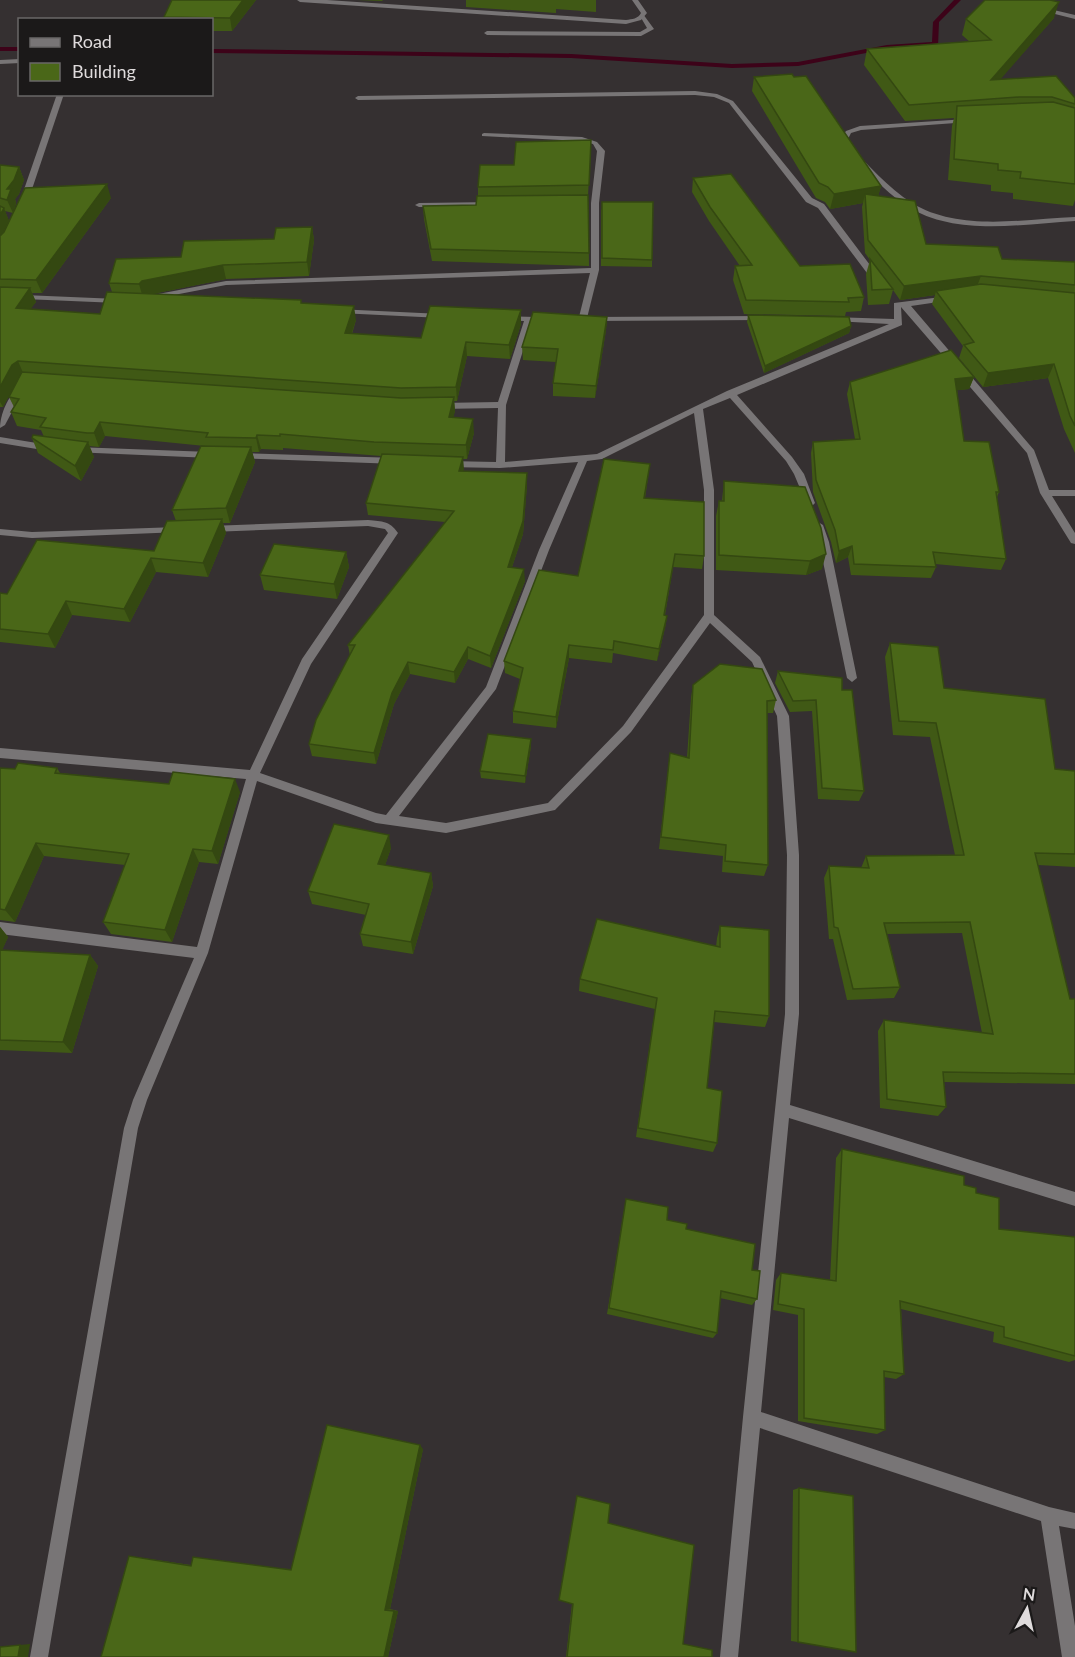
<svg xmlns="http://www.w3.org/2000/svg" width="1075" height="1657" viewBox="0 0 1075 1657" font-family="Lato,sans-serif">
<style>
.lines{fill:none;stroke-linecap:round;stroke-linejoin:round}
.stream{fill:#3d0319;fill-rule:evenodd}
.service{fill:#787576;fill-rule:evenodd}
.minor{fill:#787576;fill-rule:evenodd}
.wall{fill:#405915}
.shaded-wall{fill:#344811}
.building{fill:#4a6718;stroke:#344811;stroke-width:1.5}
</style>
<rect width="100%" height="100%" fill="#353031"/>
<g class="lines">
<!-- stream -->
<g class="stream">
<polygon points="954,0 961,0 939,22 938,46 887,49 798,66 732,68 571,58 212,53 212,49 571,54 732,64 798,62 887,45 932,42 933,22"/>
<rect x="0" y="47" width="20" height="4"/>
</g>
<!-- service -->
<polygon class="service" points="643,14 654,29 641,36 487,35 484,33 487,31 640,32 647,28 640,16"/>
<!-- minor -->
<g class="minor">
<path d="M 297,0 L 327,0 L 626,20 C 632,19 638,19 641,13 L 632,0 L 638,0 L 647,13 L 641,20 L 626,24 L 300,2 Z"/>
<polygon points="1041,7 1075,15 1075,19 1039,10"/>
<polygon points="20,59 20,63 0,64 0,60"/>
<polygon points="695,91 717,94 733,101 812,198 824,204 879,277 879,281 873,281 818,208 806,202 729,103 714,97 695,95 358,100 355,98 358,96"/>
<polygon points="57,94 64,94 28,201 21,203 20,201"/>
<path d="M 967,119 L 969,120 L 969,122 L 861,130 L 851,133 L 847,141 L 847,144 C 868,164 888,188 912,203 C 959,232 1023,219 1075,217 L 1075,221 C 1021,224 955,237 907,206 C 882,190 863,166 842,146 L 839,141 L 846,131 L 860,126 Z"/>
<polygon points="484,133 582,137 597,142 605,151 599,203 599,270 587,318 591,317 763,316 767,318 763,320 591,321 587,319 583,321 569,321 569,317 579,317 590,273 226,285 153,299 149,297 153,295 226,281 591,268 591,203 597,151 593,144 581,141 482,136 482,134"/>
<polygon points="495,202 496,204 492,206 419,207 415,205 419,203"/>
<polygon points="0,294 118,299 122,301 118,303 0,298"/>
<path d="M 949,296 L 953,298 L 952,300 L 911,306 L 1034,450 L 1049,490 L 1075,490 L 1075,496 L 1052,496 L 1075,533 L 1075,544 L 1071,543 L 1040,493 L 1027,453 L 901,307 L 902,325 L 737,395 L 792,457 L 804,474 L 815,503 L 813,505 L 807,505 L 794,474 L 786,461 L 730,398 L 703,409 L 714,490 L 714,615 L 760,657 L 789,716 L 799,855 L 799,1014 L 790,1105 L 1075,1192 L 1075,1206 L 789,1118 L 761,1412 L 1049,1507 L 1075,1513 L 1075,1529 L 1059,1526 L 1075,1626 L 1075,1657 L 1062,1657 L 1041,1521 L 760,1428 L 738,1657 L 720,1657 L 743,1417 L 785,1014 L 787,855 L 777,716 L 752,662 L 710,623 L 631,732 L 555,810 L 446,833 L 376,823 L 257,781 L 208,953 L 147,1100 L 138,1128 L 48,1657 L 30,1657 L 124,1128 L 133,1100 L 194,958 L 0,934 L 0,922 L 197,947 L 246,779 L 0,758 L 0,748 L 250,770 L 302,659 L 388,533 L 385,529 L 368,526 L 210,532 L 205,529 L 210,526 L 368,520 C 383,522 389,520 398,533 L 311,664 L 260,773 L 376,813 L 386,815 L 486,687 L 539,550 L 578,462 L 500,468 L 447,467 L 442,464 L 447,461 L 496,462 L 498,408 L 440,409 L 436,406 L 440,403 L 498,402 L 524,321 L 504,320 L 501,320 L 501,316 L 536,317 L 551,320 L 547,322 L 532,322 L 506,405 L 505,462 L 597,454 L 727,391 L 889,324 L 834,321 L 830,319 L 831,317 L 894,319 L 894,303 ZM 694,413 L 704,490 L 704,615 L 623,726 L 548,803 L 446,823 L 399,816 L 496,689 L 549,550 L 587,461 L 602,459 Z"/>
<polygon points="336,309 442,314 446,316 442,318 339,313 336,313"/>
<path d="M 19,388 L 23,391 L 5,425 L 0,428 C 0,415 8,395 19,388 Z"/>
<polygon points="0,437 49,445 54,448 49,451 0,443"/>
<polygon points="75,447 211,452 216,455 211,458 72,452 72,448"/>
<polygon points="237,453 397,458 402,461 397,464 234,458 234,454"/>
<polygon points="818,522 823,525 829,542 857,678 852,682 847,678 819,542 813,525"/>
<polygon points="178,527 181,528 181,532 32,538 0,535 0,529 32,532"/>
</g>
</g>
<!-- wall -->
<g class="wall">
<polygon points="172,0 256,0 232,31 212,31 212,20 165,20 164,17"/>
<polygon points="357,0 383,0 382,1"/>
<polygon points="466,0 596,0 596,12 556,9 556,13 466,7"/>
<polygon points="1054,18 1000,79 1075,98 1075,200 1073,206 1013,199 1013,193 991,191 991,185 948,180 952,126 954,118 905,121 864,65 867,49 970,42 962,35 966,19"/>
<polygon points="754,77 881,186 878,196 926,244 1002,259 1075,262 1075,453 1064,429 1048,378 983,387 959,358 963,346 932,304 935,295 900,300 893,290 889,304 868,305 866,274 870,260 865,253 862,207 863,203 830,209 825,202 816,198 752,91"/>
<polygon points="591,140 588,196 589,266 432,261 424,219 423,206 476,205 478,196 478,187 514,165"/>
<polygon points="0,165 19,167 24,180 19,194 15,199 16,203 13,213 5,211 9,221 3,234 111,198 42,293 32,293 36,302 30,309 100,314 112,292 109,283 181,257 274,239 312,227 314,240 309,276 226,279 152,294 301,303 356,320 352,334 421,338 521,324 510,359 467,356 457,401 454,401 455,411 453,417 474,433 467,459 463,459 463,471 527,473 527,485 523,534 512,567 525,581 491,668 468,659 455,683 410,674 394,704 376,764 312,756 309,744 350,656 348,645 445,522 368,515 366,503 381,456 283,448 283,450 261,449 259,452 252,452 255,462 230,523 223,523 226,533 208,577 156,572 130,622 72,615 55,648 0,642 0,593 7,594 154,551 176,521 172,510 205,446 105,436 99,447 89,446 94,457 81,481 38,453 32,438 44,437 41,430 17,426 11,412 14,407 9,397 18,379 3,407 0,407"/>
<polygon points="693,178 800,266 864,297 861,311 846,312 845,316 744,314 733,280 735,266 740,266 709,221 692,192"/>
<polygon points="601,209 652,260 652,267 601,266"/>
<polygon points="748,315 851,326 849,333 764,373 747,322"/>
<polygon points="607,317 606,330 595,398 553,396 553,383 556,362 523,360 522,347"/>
<polygon points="974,377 969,389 957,390 964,441 999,492 997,497 1006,559 1001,570 935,564 936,567 931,578 851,575 848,557 836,563 831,542 813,492 811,453 813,442 855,439 847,394 850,382"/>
<polygon points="650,464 645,498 704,556 702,569 673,567 665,615 667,616 665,628 657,661 613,653 612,663 569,658 556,728 513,723 513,711 520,679 505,673 504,661 578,576"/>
<polygon points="724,481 822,569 806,575 716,570 716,516 719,501 722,501"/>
<polygon points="346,552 349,567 337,599 264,590 260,575"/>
<polygon points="890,643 944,688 1055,769 1075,771 1075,867 1038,865 1070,999 1075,999 1075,1084 944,1082 946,1107 938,1116 880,1108 878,1031 884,1020 982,1033 962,933 887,934 900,987 894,998 847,1000 833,939 829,939 824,878 829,866 861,868 866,856 955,855 930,737 893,735 885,657"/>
<polygon points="778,671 842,690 864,791 859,801 818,799 812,711 790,712 775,683"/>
<polygon points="693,685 776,700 773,713 767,713 768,865 764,876 722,872 723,856 659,849 670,753 687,758 691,698"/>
<polygon points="531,746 525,783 481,778 480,771"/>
<polygon points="0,768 15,769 57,768 60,773 240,792 218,864 199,862 172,942 111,934 103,922 125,865 44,856 15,922 0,920"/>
<polygon points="391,848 385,865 431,873 433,886 413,954 363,946 360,934 366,915 312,904 308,891"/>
<polygon points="720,926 769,1016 765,1027 714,1022 707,1088 717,1143 713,1152 636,1137 655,1009 579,991 580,979 716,947 717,938"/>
<polygon points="0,927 8,937 2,950 90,955 98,966 72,1053 0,1050"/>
<polygon points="842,1149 964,1185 976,1193 999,1229 1075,1237 1075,1360 1069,1362 993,1342 994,1332 901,1309 904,1374 896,1379 884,1377 885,1430 877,1434 798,1421 798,1315 773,1310 776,1280 781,1273 830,1280 836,1158"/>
<polygon points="626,1199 686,1229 752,1270 757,1299 752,1305 720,1298 717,1333 713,1338 607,1314"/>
<polygon points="423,1449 390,1609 398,1611 388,1657 129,1556 191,1565 291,1569"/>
<polygon points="799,1488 798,1642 791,1641 793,1490"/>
<polygon points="577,1496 608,1523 683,1644 712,1650 712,1657 566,1657 572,1604 559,1600"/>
</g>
<!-- shaded-wall -->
<g class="shaded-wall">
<polygon points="243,0 256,0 232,31 230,18"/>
<polygon points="1059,2 1054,18 986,96 991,80"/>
<polygon points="19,167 24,180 19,194 15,199 16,203 13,213 7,200 7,189"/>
<polygon points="107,184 111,198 42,293 36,280"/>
<polygon points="881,186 877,201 865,194 863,203 830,209 834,194"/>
<polygon points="4,208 9,221 0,239 0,215"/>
<polygon points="312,227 314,240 309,276 307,262"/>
<polygon points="223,265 226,279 147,295 143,298 139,284 142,281"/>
<polygon points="981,276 976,289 936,291 935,295 900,300 904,286"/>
<polygon points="30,288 36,302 21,322 16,308"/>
<polygon points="354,306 356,320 347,347 345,333"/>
<polygon points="521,310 521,324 510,359 509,345"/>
<polygon points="607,317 606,330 595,398 596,386"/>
<polygon points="851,326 849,333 764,373 765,366"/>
<polygon points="466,342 467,356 457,401 456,387"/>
<polygon points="18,361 24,375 18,379 3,407 0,402 0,387 12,365"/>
<polygon points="1054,364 1048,378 983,387 988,373"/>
<polygon points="974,377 969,389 951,391 955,379"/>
<polygon points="454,397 455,411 450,431 449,417"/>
<polygon points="473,419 474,433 467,459 466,445"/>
<polygon points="100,422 105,436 99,447 94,433"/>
<polygon points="257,435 261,449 259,452 256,438"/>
<polygon points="88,442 94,457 81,481 75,466"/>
<polygon points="251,447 255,462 230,523 226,508"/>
<polygon points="463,457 464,469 460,483 459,471"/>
<polygon points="527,473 527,485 523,534 508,579 508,567"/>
<polygon points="222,519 226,533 208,577 203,563"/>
<polygon points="852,546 848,557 836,563 839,551"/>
<polygon points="346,552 349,567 337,599 334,584"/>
<polygon points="826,554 822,569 806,575 810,561"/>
<polygon points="151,558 156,572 130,622 124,609"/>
<polygon points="524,569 525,581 491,668 490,656"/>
<polygon points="66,601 72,615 55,648 48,634"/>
<polygon points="667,616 665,628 657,661 659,649"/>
<polygon points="569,645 569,658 556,728 556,717"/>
<polygon points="468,647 468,659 455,683 454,672"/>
<polygon points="408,662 410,674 394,704 376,764 374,753 392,693"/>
<polygon points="531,739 531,746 525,783 525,776"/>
<polygon points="235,779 240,792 218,864 212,851"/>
<polygon points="389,835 391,848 381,877 378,864"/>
<polygon points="36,843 44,856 15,922 5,910"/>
<polygon points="193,849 199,862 172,942 165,930"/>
<polygon points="431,873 433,886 413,954 411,942"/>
<polygon points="0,927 8,937 0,955"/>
<polygon points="90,955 98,966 72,1053 63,1042"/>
<polygon points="420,1445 423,1449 390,1609 385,1610"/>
<polygon points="394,1611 398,1611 388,1657 384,1657"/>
<polygon points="30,1644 28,1657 18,1657 20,1645"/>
</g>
<!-- building -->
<g class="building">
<polygon points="172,0 243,0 230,18 164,17"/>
<polygon points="985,0 1050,0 1059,2 991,80 1056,76 1075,98 1075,104 1052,97 1019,97 909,105 867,49 991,40 966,19"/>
<polygon points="792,74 794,77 806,76 881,186 834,194 828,187 819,183 754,77"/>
<polygon points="1053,102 1075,108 1075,184 1020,178 1021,172 998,170 998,164 954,159 957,106"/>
<polygon points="591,140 589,185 478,187 480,165 514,165 516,142"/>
<polygon points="0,165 19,167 14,180 7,189 11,189 7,200 0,198"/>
<polygon points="731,174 800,266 850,264 864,297 848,298 849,302 746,300 735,266 752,265 710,207 693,178"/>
<polygon points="107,184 36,280 0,279 0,236 4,232 25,188"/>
<polygon points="865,194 915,201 926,244 998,247 1002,259 1075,262 1075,285 981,276 904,286 868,240"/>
<polygon points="588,195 589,253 431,249 423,206 476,205 477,196"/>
<polygon points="602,202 653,202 652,260 602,258"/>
<polygon points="0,206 4,208 0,215"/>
<polygon points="312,227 307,262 223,265 142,281 139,284 109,283 116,259 181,257 184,241 274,239 276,228"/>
<polygon points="870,259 893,289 872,290"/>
<polygon points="981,284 1075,293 1075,426 1070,416 1054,364 988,373 964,345 974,342 936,291"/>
<polygon points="0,287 30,288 16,308 100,314 107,292 301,300 301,303 354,306 345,333 421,338 430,306 521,310 509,345 466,342 456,387 401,388 18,361 12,365 0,387"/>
<polygon points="533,312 607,317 596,386 553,383 558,349 522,347"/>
<polygon points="748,315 849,317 851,326 765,366"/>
<polygon points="951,350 974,377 955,379 964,441 989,442 999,492 996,492 1006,559 933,552 936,567 854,564 852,546 839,551 835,530 816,480 813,442 860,439 850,382"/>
<polygon points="22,372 401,398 454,397 449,417 473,419 466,445 374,442 280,434 280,436 257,435 256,438 206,437 208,433 100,422 94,433 87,433 40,427 46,418 11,412 19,399 9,397"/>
<polygon points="33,435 88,442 75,466 32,438"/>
<polygon points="201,446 251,447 226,508 172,510"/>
<polygon points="382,454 463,457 459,471 527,473 523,521 508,567 524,569 490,656 468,647 454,672 408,662 392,693 374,753 309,744 316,720 355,645 348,645 454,511 366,503"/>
<polygon points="604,459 650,464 644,498 704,502 704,556 675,554 664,615 667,616 659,649 614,641 613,650 569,645 556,717 513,711 523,668 504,661 539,570 578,576"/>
<polygon points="724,481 805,487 821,528 826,554 810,561 719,555 719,501 724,501"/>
<polygon points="222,519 203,563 151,558 124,609 66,601 48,634 0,629 0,593 7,594 37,540 154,551 167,521"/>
<polygon points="274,544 346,552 334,584 260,575"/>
<polygon points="890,643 938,647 944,688 1045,699 1055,769 1075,771 1075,854 1035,853 1070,999 1075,999 1075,1074 943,1072 946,1107 887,1099 884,1020 993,1034 970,922 884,923 900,987 853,989 838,928 834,927 829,866 869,868 866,856 964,855 936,723 899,721"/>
<polygon points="720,664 762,669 776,700 767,701 768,865 725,861 726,845 661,837 670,753 689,758 693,685"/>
<polygon points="778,671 842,678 842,690 852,690 864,791 822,788 816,700 793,701"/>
<polygon points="488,734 531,739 525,776 480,771"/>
<polygon points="18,763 57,768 55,773 169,784 173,772 235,779 212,851 193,849 165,930 103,922 129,854 36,843 5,910 0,909 0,768 15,769"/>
<polygon points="334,824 389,835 378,864 431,873 411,942 360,934 369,904 308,891"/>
<polygon points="597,919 720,947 720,926 769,930 769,1016 715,1011 707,1088 722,1091 717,1143 638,1128 657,998 580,979"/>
<polygon points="0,950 90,955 63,1042 0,1040"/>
<polygon points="842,1149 964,1176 964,1185 976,1188 976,1193 999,1198 999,1229 1075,1237 1075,1356 1004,1337 1004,1327 900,1301 904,1374 884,1371 885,1430 804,1418 804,1309 778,1304 781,1273 836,1281"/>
<polygon points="626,1199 668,1207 667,1220 687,1224 686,1229 755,1244 752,1270 760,1271 757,1299 721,1291 717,1333 609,1308"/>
<polygon points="327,1425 420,1445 385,1610 394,1611 384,1657 101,1657 129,1556 191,1566 193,1557 291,1570"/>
<polygon points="799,1488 853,1496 856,1652 798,1642"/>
<polygon points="577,1496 610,1504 608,1523 694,1545 683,1644 712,1650 712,1657 567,1657 573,1604 559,1600"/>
<polygon points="20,1645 18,1657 0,1657 0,1647"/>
</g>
<!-- legend -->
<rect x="18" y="18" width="195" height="78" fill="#1b1919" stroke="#696767" stroke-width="1.5"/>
<rect x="30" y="38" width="30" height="9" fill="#787576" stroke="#696767" stroke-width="1.5"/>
<text x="72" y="48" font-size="18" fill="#dfdbdc">Road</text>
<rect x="30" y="63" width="30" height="18" fill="#4a6718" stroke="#696767" stroke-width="1.5"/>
<text x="72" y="78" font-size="18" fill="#dfdbdc">Building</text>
<!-- north arrow -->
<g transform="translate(1027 1609) rotate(8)" stroke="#1b1919" stroke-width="4.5" paint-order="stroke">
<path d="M0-4.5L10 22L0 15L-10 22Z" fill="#dfdbdc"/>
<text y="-9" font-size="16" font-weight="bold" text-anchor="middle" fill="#dfdbdc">N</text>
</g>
</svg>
